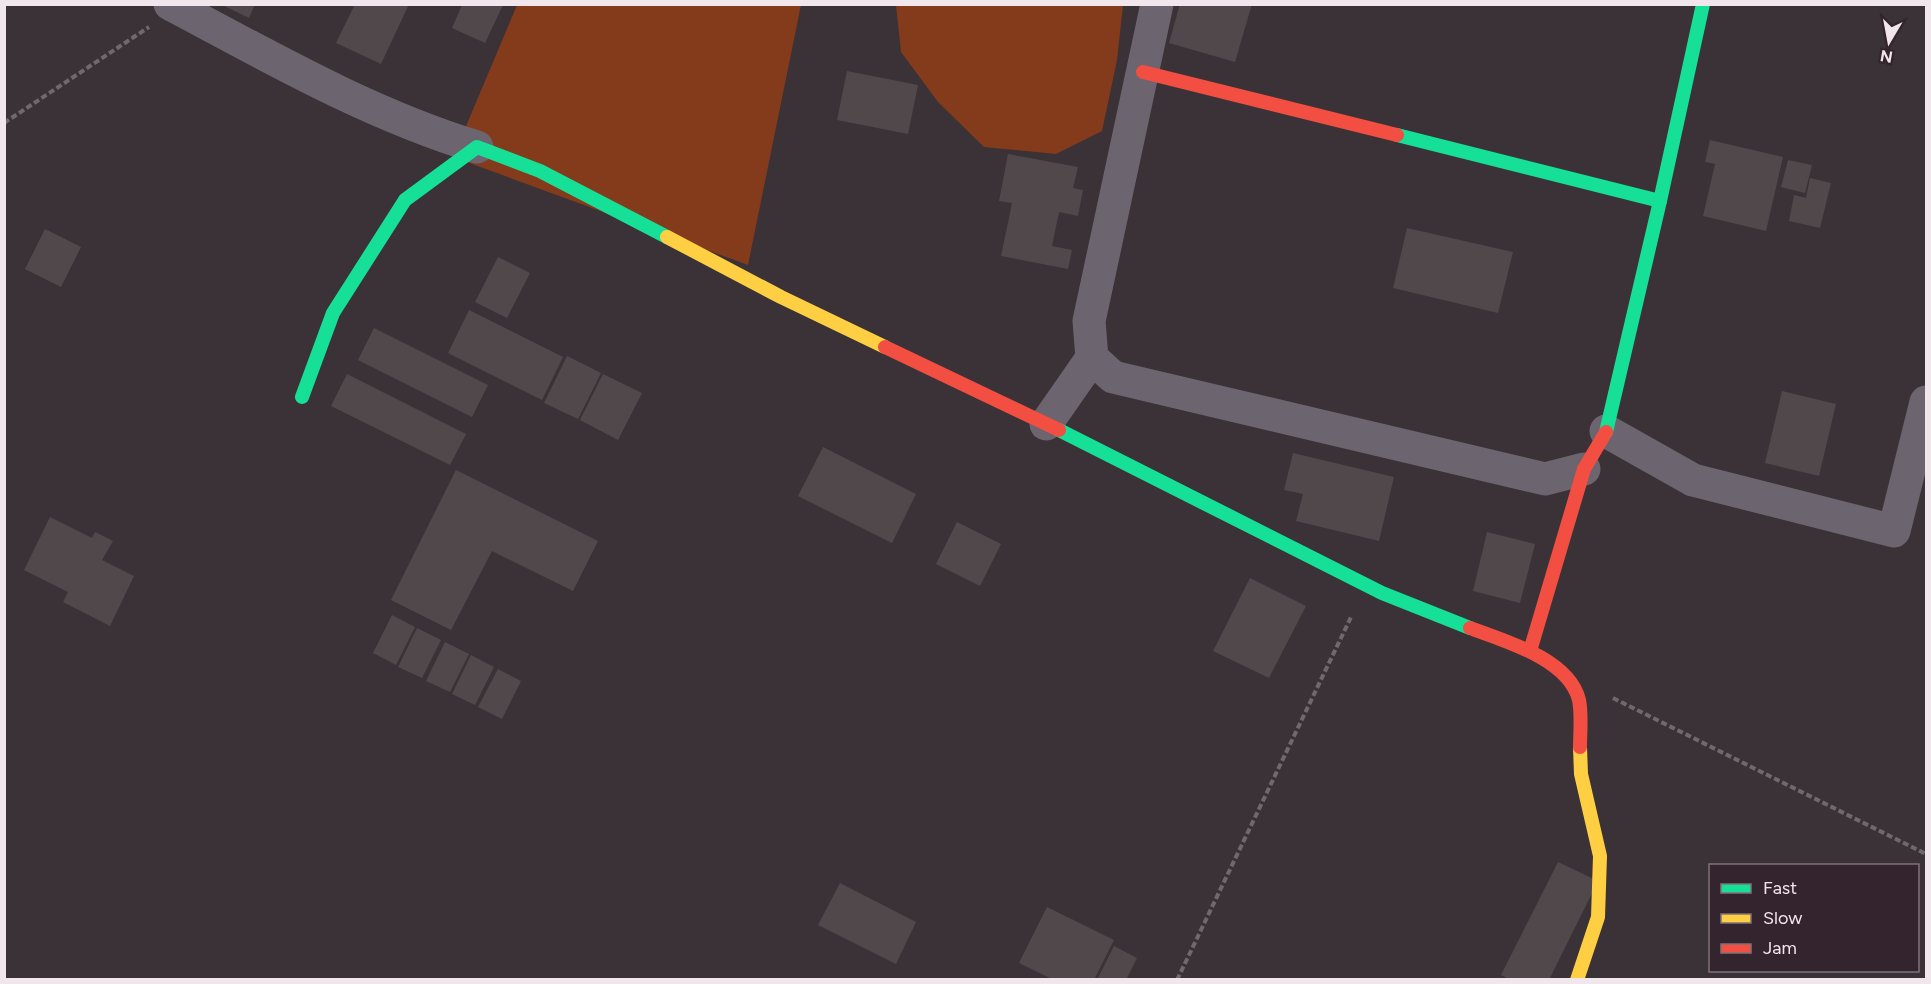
<svg xmlns="http://www.w3.org/2000/svg" width="1931" height="984" viewBox="0 0 1931 984" font-family="Figtree,sans-serif">
<style>
.green{fill:#833b1c}
.building{fill:#50484b}
.lines{fill:none;stroke-linecap:round;stroke-linejoin:round}
.path{stroke:#6f686f;stroke-width:4;stroke-dasharray:6 3;stroke-linecap:butt}
.street{stroke:#6c646f;stroke-width:33}
.fast{stroke:#16e098;stroke-width:14}
.slow{stroke:#ffcf43;stroke-width:14}
.jam{stroke:#f24e42;stroke-width:14}
</style>
<rect width="100%" height="100%" fill="#3a3236"/>
<!-- green -->
<g class="green">
<polygon points="517,5 801,5 748,265 453,157"/>
<polygon points="896,5 1123,5 1117,60 1102,131 1056,154 984,147 938,102 901,52"/>
</g>
<!-- building -->
<g class="building">
<polygon points="220,4 255,4 249,18"/>
<polygon points="355,4 409,4 381,64 336,43"/>
<polygon points="1180,4 1252,4 1235,62 1169,43"/>
<polygon points="462,5 503,5 485,43 452,28"/>
<polygon points="847,71 918,85 908,134 837,120"/>
<polygon points="1710,140 1783,157 1766,231 1703,216 1715,164 1705,162"/>
<polygon points="1008,154 1078,167 1073,188 1083,190 1078,216 1059,212 1052,246 1072,250 1068,269 1001,256 1012,203 999,201"/>
<polygon points="1788,160 1812,165 1805,193 1781,187"/>
<polygon points="1810,178 1831,183 1820,228 1789,221 1794,195 1806,198"/>
<polygon points="1407,228 1513,252 1498,313 1393,288"/>
<polygon points="45,229 81,247 61,287 25,269"/>
<polygon points="498,257 530,273 507,318 475,302"/>
<polygon points="469,310 563,357 542,400 448,353"/>
<polygon points="374,328 488,385 472,417 358,360"/>
<polygon points="567,356 601,373 578,419 544,403"/>
<polygon points="347,374 466,434 450,465 331,406"/>
<polygon points="603,374 642,393 618,440 580,420"/>
<polygon points="1782,391 1836,404 1819,476 1765,463"/>
<polygon points="823,447 916,494 892,543 798,496"/>
<polygon points="1293,453 1394,477 1379,541 1296,521 1303,494 1284,490"/>
<polygon points="456,470 598,541 573,591 492,551 451,630 391,600"/>
<polygon points="50,517 92,538 95,532 113,541 102,560 134,576 110,626 63,602 68,592 24,570"/>
<polygon points="957,522 1001,544 980,586 936,564"/>
<polygon points="1487,532 1535,544 1520,603 1473,591"/>
<polygon points="1250,578 1306,606 1269,678 1213,651"/>
<polygon points="392,615 415,627 396,665 373,653"/>
<polygon points="417,628 441,640 422,678 398,667"/>
<polygon points="445,642 469,654 450,692 426,681"/>
<polygon points="471,655 494,667 475,705 452,694"/>
<polygon points="498,669 521,681 502,719 478,707"/>
<polygon points="1558,862 1598,881 1549,980 1511,980 1501,975"/>
<polygon points="840,883 916,922 896,964 818,925"/>
<polygon points="1047,907 1114,940 1094,980 1054,980 1019,963"/>
<polygon points="1114,946 1137,958 1126,980 1097,980"/>
</g>
<g class="lines">
<!-- path -->
<g class="path">
<polyline points="4,123 149,27"/>
<polyline points="1613,698 1926,854"/>
<polyline points="1177,980 1352,615"/>
</g>
<!-- street -->
<g class="street">
<path d="M 170,4 C 270,57 369,114 477,147"/>
<polyline points="1092,358 1113,377 1545,479 1584,469"/>
<polyline points="1046,424 1092,358 1089,321 1157,4"/>
<polyline points="1606,431 1693,480 1894,531 1926,402"/>
</g>
<!-- fast -->
<g class="fast">
<polyline points="1397,135 1660,201"/>
<polyline points="302,397 333,313 405,200 477,147 540,171 667,237"/>
<polyline points="1059,430 1382,593 1470,628"/>
<polyline points="1606,432 1660,201 1703,4"/>
</g>
<!-- slow -->
<g class="slow">
<polyline points="667,237 781,297 885,347"/>
<polyline points="1577,980 1598,917 1600,856 1581,774 1580,747"/>
</g>
<!-- jam -->
<g class="jam">
<polyline points="1143,72 1397,135"/>
<polyline points="885,347 1059,430"/>
<path d="M 1470,628 C 1505,641 1569,659 1579,700 C 1582,714 1580,733 1580,747"/>
<polyline points="1530,651 1584,469 1606,432"/>
</g>
</g>
<!-- border -->
<rect width="1931" height="984" fill="none" stroke="#f1e6eb" stroke-width="12"/>
<!-- legend -->
<rect x="1709" y="864" width="210" height="108" fill="#34242d" stroke="#807279" stroke-width="1.5"/>
<rect x="1721" y="884" width="30" height="9" fill="#16e098" stroke="#807279" stroke-width="1.5"/>
<text x="1763" y="894" font-size="18" fill="#f1e6eb">Fast</text>
<rect x="1721" y="914" width="30" height="9" fill="#ffcf43" stroke="#807279" stroke-width="1.5"/>
<text x="1763" y="924" font-size="18" fill="#f1e6eb">Slow</text>
<rect x="1721" y="944" width="30" height="9" fill="#f24e42" stroke="#807279" stroke-width="1.5"/>
<text x="1763" y="954" font-size="18" fill="#f1e6eb">Jam</text>
<!-- north arrow -->
<g transform="translate(1889 42) rotate(190)" stroke="#34242d" stroke-width="4.5" paint-order="stroke">
<path d="M0-4.5L10 22L0 15L-10 22Z" fill="#f1e6eb"/>
<text y="-9" font-size="16" font-weight="bold" text-anchor="middle" fill="#f1e6eb">N</text>
</g>
</svg>
